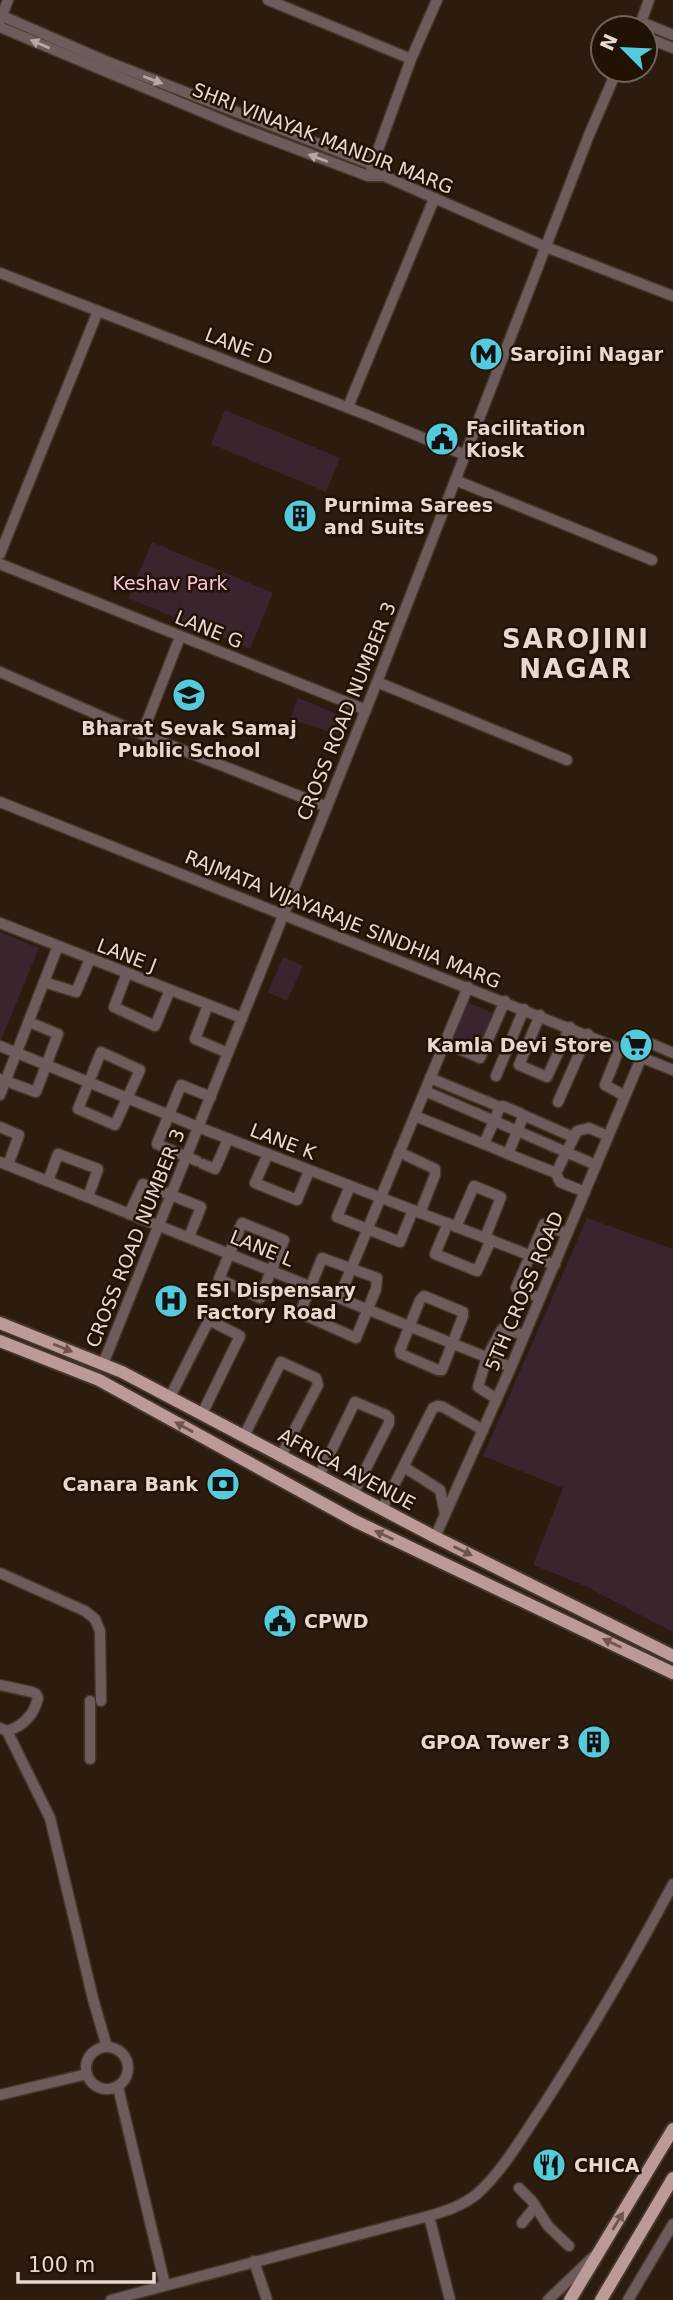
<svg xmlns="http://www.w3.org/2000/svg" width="673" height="2300" viewBox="0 0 673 2300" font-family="'DejaVu Sans',sans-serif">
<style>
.green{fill:#39252d}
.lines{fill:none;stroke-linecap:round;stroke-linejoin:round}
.minor-casing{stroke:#46362a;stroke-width:13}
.major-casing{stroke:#46362a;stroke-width:16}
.minor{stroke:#6c5d5c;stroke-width:10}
.major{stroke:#bb9b98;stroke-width:12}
.oneway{fill:#b5a7a2}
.oneway2{fill:#6e564f}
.labels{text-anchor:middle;stroke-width:5;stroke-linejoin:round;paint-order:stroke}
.street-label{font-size:19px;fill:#e5d9d1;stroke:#221206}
.poi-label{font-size:19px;font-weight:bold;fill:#e5d9d1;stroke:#221206;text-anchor:start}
.park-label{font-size:19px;fill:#f8c7d9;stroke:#221206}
.district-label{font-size:26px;font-weight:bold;letter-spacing:2px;fill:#e5d9d1;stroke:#221206}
</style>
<rect width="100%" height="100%" fill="#2c1b0f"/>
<!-- green -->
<g class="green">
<polygon points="225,410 340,458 326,492 211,444"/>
<polygon points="152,542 273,593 250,649 128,598"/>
<polygon points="298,698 347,718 340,735 290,719"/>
<polygon points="0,932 39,948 1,1040 0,1039"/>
<polygon points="283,957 303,966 287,1001 268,992"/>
<polygon points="466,1002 493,1013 477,1052 450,1040"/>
<polygon points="587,1218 673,1249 673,1632 585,1586 533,1565 563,1488 483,1456"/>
</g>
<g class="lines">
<defs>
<g id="minor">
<polyline points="268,0 411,59"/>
<polyline points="649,0 641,22 673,35"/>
<polyline points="0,15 108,62 373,165 384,176"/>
<polyline points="0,21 8,0"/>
<polyline points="0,27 236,126 368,176 384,176 546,247 673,296"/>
<polyline points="645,37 673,48"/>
<polyline points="371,169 411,59 437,0"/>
<polyline points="0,273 367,415 465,455"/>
<polyline points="348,407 434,199"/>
<polyline points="455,480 652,560"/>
<polyline points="0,554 98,311"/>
<polyline points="0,564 366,710"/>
<polyline points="180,637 142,734 327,807"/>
<polyline points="0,672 142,734"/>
<polyline points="377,682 567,760"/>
<polyline points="0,802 673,1070"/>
<polyline points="0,923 242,1018"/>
<polyline points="127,973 114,1007 155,1026 170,990"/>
<polyline points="44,982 76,992 90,959"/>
<polyline points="208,1005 195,1039 228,1053"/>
<polyline points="540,1015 519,1065 547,1077 570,1027"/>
<polyline points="445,1043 480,1058 505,1001"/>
<polyline points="652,1044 673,1053"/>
<polyline points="0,1046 198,1127 555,1265"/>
<polyline points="620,1047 605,1085 625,1096"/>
<polygon points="101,1052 140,1070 115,1125 78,1109"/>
<polyline points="496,1076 524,1009"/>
<polyline points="430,1078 500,1107"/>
<polyline points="0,1079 36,1092 58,1034 29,1022"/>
<polyline points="425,1091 596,1165"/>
<polyline points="0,1095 58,946"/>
<polyline points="558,1102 588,1034"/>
<polyline points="523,1115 573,1137"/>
<polyline points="415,1116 484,1144 500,1107 503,1106 520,1113 523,1117 508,1154 556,1173"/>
<polyline points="0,1127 19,1135 8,1165"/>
<polyline points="484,1144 508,1154"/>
<polyline points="399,1152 435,1169 435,1175 420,1213"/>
<polyline points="268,1154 255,1183 297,1200 309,1171"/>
<polyline points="197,1161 157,1144 181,1085 211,1097"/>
<polyline points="0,1162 511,1367"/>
<polyline points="203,1164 215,1169 228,1139"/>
<polyline points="48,1181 58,1154 98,1169 88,1197"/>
<polyline points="350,1186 337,1217 400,1242 413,1210"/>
<polyline points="585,1192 560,1182 556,1173 577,1131 589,1128 608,1136"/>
<polyline points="129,1214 143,1184 201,1207 189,1237"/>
<polygon points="242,1223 284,1240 260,1298 219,1279"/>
<polyline points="448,1223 435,1254 477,1271 491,1240"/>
<polyline points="456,1227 474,1186 501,1197 485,1238"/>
<polygon points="322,1258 377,1278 376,1289 356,1338 300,1313"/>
<polygon points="424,1296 463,1312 463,1316 442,1370 438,1370 401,1354 400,1350 420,1300"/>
<polyline points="339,1298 468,987"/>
<polyline points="540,1298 516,1288 544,1224 567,1234"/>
<polyline points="103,1364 377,682 589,135 617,70"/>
<polyline points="170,1397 209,1320 240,1336 202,1414"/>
<polyline points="497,1399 478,1387 487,1357 502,1329 524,1335"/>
<polyline points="244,1436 281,1362 316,1378 318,1385 281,1456"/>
<polyline points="404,1467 440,1490 445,1514"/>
<polyline points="319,1476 355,1402 386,1415 389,1418 389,1423 353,1494"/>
<polyline points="382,1509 433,1408 437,1406 443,1407 483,1430"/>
<polyline points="435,1537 511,1367 642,1056"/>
<polyline points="0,1573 85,1611 95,1619 100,1631 101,1701"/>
<path d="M 0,1685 L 32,1692 L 36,1694 L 38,1698 C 34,1715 23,1726 7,1731"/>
<polyline points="90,1701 90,1759"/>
<polyline points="0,1728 7,1731 50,1818 93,1999 107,2047"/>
<circle cx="107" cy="2068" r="21"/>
<polyline points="118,2087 165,2285"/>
<polyline points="0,2095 87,2074"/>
<polyline points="519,2188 532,2201 548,2226 569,2246"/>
<polyline points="429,2216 450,2300"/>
<polyline points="522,2223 535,2207"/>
<polyline points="254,2261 267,2300"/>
<path d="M 111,2300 L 429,2216 C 446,2211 462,2206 477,2194 C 501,2173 523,2136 541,2109 C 588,2036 632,1961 673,1884"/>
<polyline points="548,2300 593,2257"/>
<polyline points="628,2300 673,2224"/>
</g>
<g id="major">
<polyline points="0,1323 122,1372 435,1537 673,1656"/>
<polyline points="0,1341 99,1380 355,1521 673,1673"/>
<polyline points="570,2300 673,2129"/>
<polyline points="601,2300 673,2178"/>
</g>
</defs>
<!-- minor casing -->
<use href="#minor" class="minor-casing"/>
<!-- major casing -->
<use href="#major" class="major-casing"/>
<!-- minor -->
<use href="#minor" class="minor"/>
<!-- major -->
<use href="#major" class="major"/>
</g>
<!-- one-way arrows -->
<defs><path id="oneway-solid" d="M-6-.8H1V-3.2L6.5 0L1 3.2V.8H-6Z" transform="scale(1.75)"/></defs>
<g class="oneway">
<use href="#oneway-solid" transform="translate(40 44) rotate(-157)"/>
<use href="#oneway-solid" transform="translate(153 80) rotate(21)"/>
<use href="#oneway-solid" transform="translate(318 158) rotate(-159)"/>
</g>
<g class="oneway2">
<use href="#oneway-solid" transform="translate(63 1348) rotate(22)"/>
<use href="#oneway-solid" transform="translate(184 1427) rotate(-151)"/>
<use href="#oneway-solid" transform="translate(384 1535) rotate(-155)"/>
<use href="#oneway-solid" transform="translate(463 1551) rotate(26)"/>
<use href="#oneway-solid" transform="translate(612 1643) rotate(-155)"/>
<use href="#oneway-solid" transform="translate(618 2221) rotate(-59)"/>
</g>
<!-- icons -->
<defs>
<symbol id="metro-disc" viewBox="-11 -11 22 22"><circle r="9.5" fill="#53cbdb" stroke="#221206"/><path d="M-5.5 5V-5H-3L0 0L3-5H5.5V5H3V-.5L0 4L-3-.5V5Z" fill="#111"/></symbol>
<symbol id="civic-disc" viewBox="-11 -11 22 22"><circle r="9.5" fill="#53cbdb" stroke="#221206"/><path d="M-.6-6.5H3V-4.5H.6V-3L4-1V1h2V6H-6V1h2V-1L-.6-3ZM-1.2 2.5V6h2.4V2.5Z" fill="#111"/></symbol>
<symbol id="building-disc" viewBox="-11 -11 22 22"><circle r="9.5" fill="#53cbdb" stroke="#221206"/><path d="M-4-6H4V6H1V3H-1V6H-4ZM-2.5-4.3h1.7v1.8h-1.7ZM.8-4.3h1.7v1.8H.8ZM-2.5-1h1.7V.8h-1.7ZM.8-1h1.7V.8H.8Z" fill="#111"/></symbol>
<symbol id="school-disc" viewBox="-11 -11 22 22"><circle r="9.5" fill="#53cbdb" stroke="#221206"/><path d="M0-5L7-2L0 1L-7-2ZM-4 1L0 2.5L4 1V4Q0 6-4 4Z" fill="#111"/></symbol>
<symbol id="supermarket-disc" viewBox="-11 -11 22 22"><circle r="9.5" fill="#53cbdb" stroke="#221206"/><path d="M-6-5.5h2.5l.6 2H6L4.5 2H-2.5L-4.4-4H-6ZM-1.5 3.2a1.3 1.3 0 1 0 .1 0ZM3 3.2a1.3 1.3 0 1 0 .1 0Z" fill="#111"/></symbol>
<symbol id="hospital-disc" viewBox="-11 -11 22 22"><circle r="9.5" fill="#53cbdb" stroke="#221206"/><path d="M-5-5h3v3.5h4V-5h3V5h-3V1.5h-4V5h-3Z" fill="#111"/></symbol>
<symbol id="bank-disc" viewBox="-11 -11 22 22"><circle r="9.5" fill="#53cbdb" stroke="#221206"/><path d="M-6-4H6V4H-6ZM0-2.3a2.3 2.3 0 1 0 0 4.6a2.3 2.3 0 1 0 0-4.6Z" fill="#111"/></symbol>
<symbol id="restaurant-disc" viewBox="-11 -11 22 22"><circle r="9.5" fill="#53cbdb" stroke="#221206"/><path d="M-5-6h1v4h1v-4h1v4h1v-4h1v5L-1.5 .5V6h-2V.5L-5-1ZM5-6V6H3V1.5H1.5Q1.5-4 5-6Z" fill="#111"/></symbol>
</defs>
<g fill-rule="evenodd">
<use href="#metro-disc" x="467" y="335" width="38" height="38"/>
<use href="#civic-disc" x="423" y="420" width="38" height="38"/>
<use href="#building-disc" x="281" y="497" width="38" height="38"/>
<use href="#school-disc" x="170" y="676" width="38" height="38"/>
<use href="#supermarket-disc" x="617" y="1026" width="38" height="38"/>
<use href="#hospital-disc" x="152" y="1282" width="38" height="38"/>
<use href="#bank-disc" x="204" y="1465" width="38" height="38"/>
<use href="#civic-disc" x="261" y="1602" width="38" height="38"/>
<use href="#building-disc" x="575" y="1723" width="38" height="38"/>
<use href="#restaurant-disc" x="530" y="2146" width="38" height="38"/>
</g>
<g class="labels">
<!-- street labels -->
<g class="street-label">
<text transform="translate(323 138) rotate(21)" y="7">SHRI VINAYAK MANDIR MARG</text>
<text transform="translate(239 346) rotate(21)" y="7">LANE D</text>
<text transform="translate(209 629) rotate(22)" y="7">LANE G</text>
<text transform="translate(346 711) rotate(-68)" y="7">CROSS ROAD NUMBER 3</text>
<text transform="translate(343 919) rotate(22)" y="7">RAJMATA VIJAYARAJE SINDHIA MARG</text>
<text transform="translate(127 955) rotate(21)" y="7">LANE J</text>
<text transform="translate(283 1141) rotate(21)" y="7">LANE K</text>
<text transform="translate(135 1238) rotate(-68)" y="7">CROSS ROAD NUMBER 3</text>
<text transform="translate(262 1248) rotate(22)" y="7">LANE L</text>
<text transform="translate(524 1291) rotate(-67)" y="7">5TH CROSS ROAD</text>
<text transform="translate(347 1469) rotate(28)" y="7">AFRICA AVENUE</text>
</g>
<!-- poi labels -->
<g class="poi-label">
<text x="510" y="361">Sarojini Nagar</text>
<text x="466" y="435">Facilitation<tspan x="466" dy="22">Kiosk</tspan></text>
<text x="324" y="512">Purnima Sarees<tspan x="324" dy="22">and Suits</tspan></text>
<text x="189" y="735" text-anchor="middle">Bharat Sevak Samaj<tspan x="189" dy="22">Public School</tspan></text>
<text x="612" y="1052" text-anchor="end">Kamla Devi Store</text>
<text x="196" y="1297">ESI Dispensary<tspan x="196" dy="22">Factory Road</tspan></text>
<text x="198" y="1491" text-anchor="end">Canara Bank</text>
<text x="304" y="1628">CPWD</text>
<text x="570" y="1749" text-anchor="end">GPOA Tower 3</text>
<text x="574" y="2172">CHICA</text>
</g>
<!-- park labels -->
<g class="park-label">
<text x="170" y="590">Keshav Park</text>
</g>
<!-- district labels -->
<g class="district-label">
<text x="576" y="648">SAROJINI<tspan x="576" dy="30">NAGAR</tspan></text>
</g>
</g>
<!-- north arrow -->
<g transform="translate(624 49) rotate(294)"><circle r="33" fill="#221206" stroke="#706257" stroke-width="2"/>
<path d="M0-5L12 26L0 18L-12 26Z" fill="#53cbdb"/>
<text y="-10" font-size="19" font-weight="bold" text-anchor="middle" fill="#e5d9d1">N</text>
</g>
<!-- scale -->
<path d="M18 2272v10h136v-10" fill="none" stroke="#e5d9d1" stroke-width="3.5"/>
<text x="28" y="2272" font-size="21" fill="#e5d9d1" stroke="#221206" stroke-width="5" paint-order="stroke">100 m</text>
</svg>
